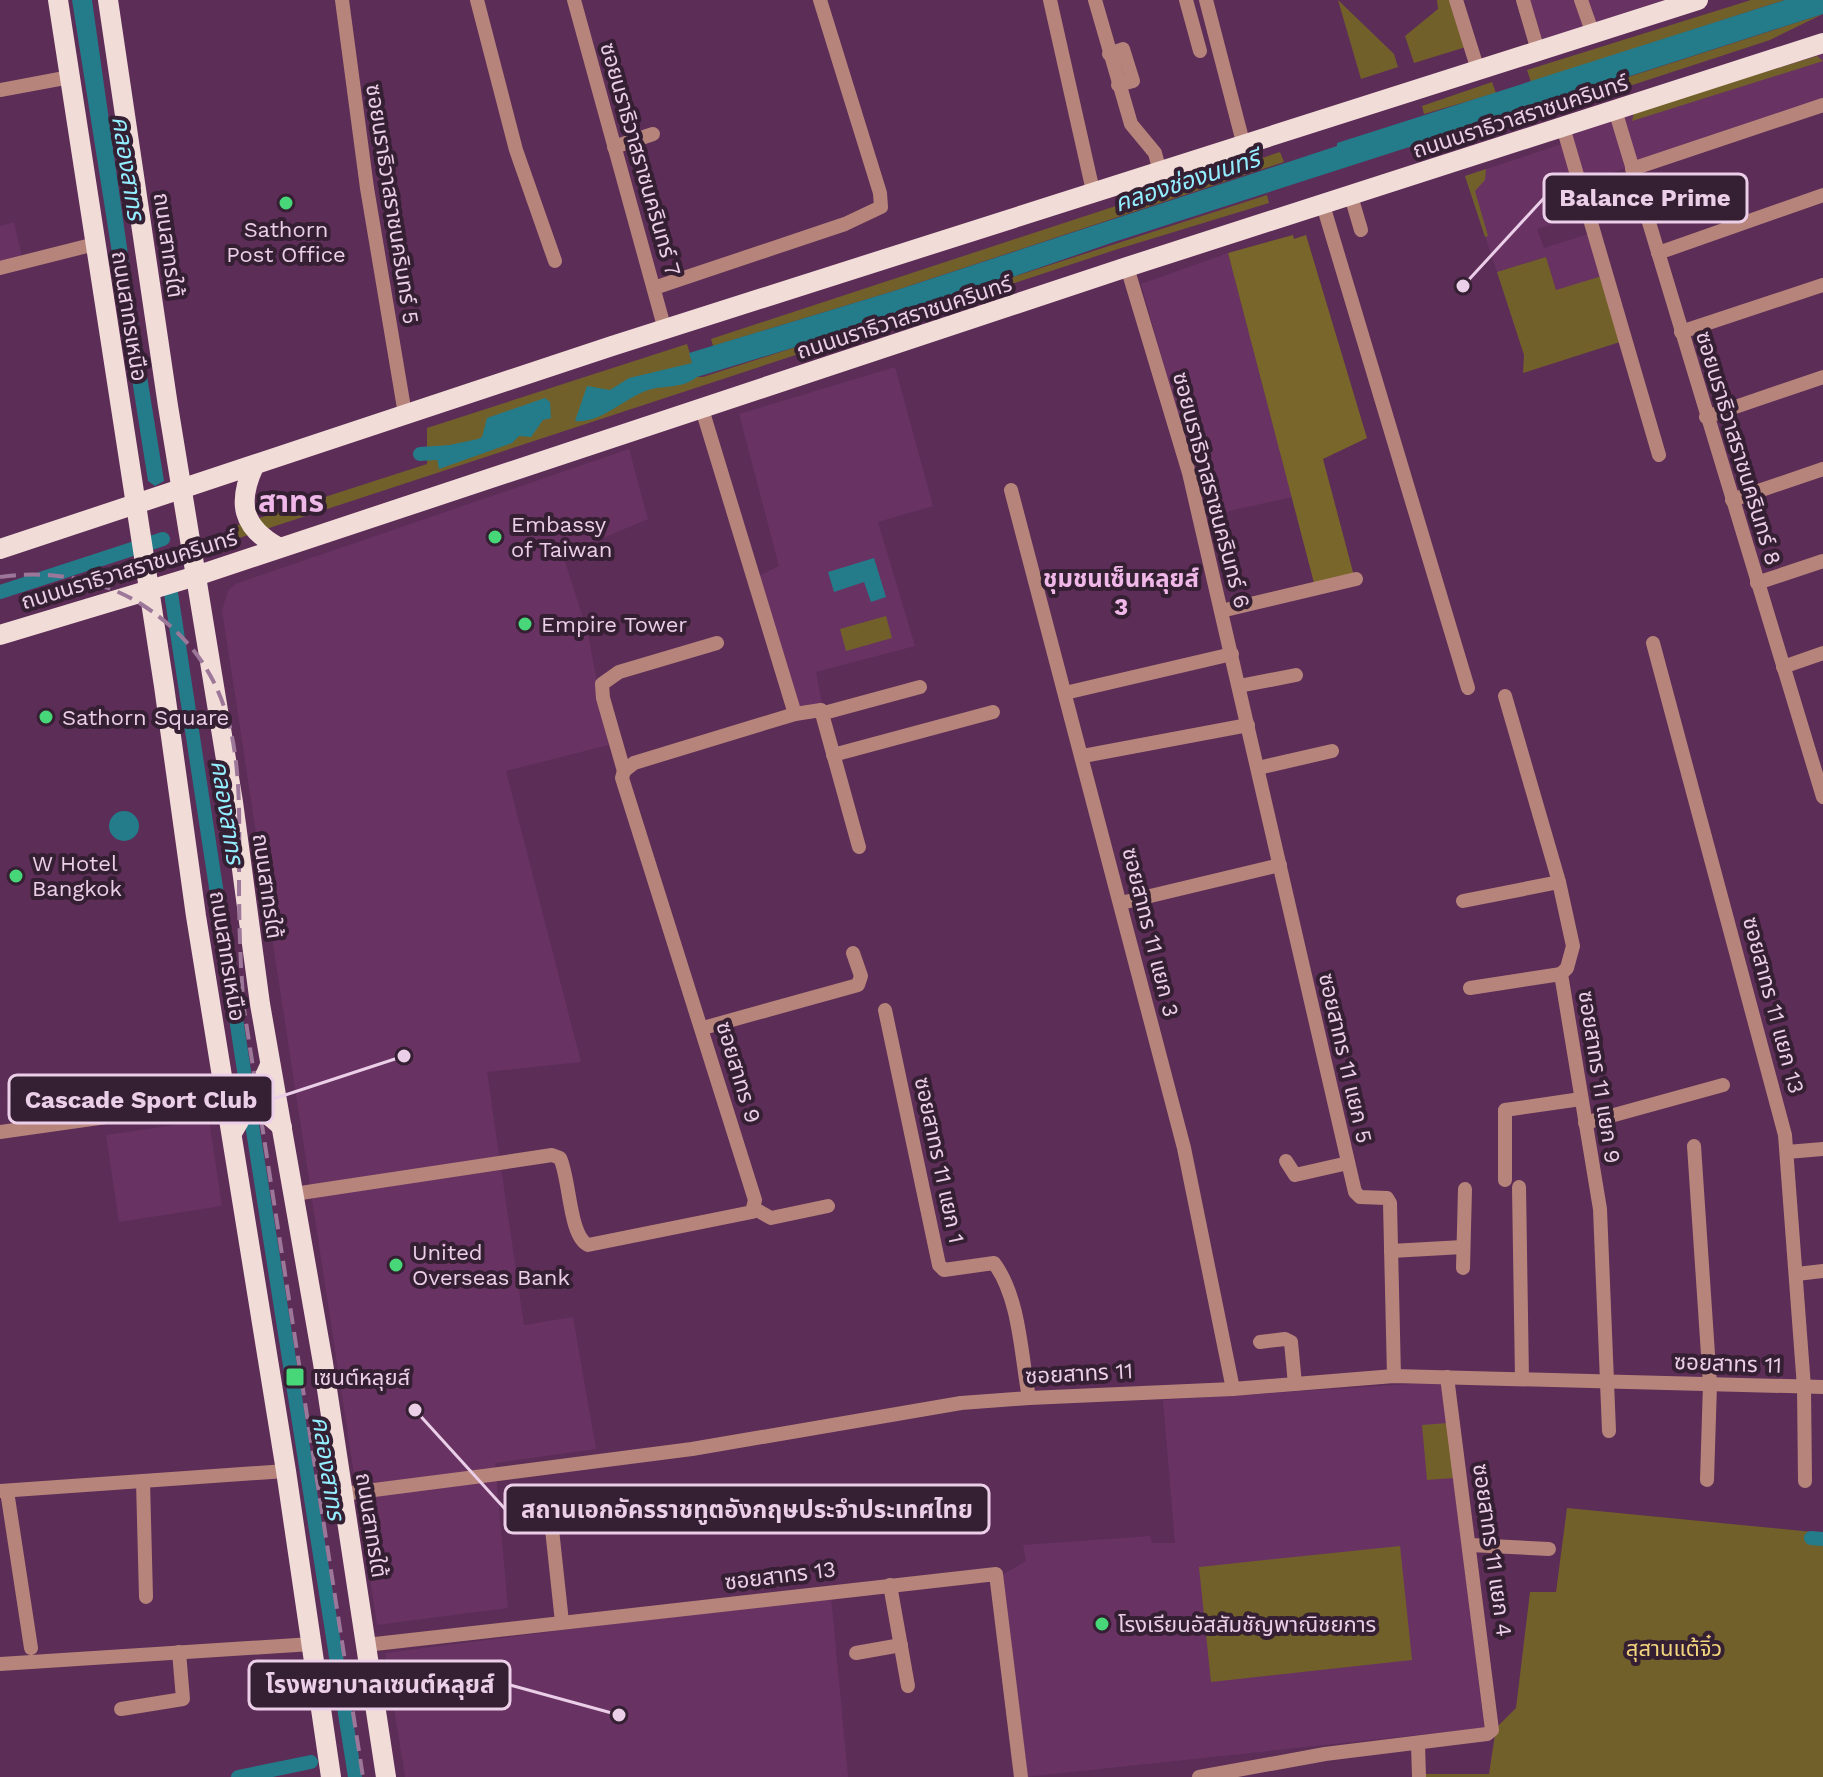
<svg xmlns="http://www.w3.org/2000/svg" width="1823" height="1777" viewBox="0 0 1823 1777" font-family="'Work Sans','Noto Sans Thai',sans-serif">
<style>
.built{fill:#683363}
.green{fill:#72602b}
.forest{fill:#79662a}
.water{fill:#247b89}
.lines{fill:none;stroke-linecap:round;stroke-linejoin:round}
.canal{stroke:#247b89;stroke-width:14}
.minor{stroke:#b6847a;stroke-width:14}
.major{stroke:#f2dcd8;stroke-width:20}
.rail{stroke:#9d7799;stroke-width:4;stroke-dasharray:16 8;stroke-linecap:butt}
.poi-dot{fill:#47d779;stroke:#351f32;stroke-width:3}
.labels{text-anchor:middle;stroke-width:8;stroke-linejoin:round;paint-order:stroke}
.street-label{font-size:22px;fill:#ebcee7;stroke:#351f32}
.poi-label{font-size:22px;fill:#ebcee7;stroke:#351f32;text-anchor:start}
.park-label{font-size:22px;fill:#f3d57e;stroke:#351f32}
.water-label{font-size:24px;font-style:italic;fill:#93eeff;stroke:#351f32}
.neighbourhood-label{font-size:24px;font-weight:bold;fill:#f0b8e8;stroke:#351f32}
.district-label{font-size:30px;font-weight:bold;fill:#f0b8e8;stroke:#351f32}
.leader{fill:none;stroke:#ebcee7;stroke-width:3}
.callout-dot{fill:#ebcee7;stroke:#351f32;stroke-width:3}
.callout{fill:#351f32;stroke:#ebcee7;stroke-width:3}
.callout-label{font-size:24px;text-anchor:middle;font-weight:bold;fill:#ebcee7}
</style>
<rect width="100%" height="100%" fill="#5c2d57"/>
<!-- built -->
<g class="built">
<polygon points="1516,0 1664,0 1529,44"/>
<polygon points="1823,51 1823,101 1585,182 1572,132"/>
<polygon points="1562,144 1583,215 1537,229 1544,248 1591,233 1602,276 1556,291 1546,257 1497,272 1465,176"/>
<polygon points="14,222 22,257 0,262 0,226"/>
<polygon points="1228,253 1292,497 1207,516 1141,284"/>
<polygon points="895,367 933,506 878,522 915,646 816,672 822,704 797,710 759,576 779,566 739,414"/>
<polygon points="629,449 648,519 563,555 588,634 609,745 506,771 581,1062 487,1072 524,1325 573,1317 596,1449 495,1463 508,1608 377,1625 222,610 228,591 235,584"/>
<polygon points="209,1120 222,1206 119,1222 106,1135"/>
<polygon points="1443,1382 1484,1728 1025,1777 1002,1575 1026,1561 1023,1545 1150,1536 1152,1543 1175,1543 1163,1400"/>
<polygon points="831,1596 848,1777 405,1777 385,1653"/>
</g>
<!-- green -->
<g class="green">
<polygon points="1338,0 1394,54 1398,67 1361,79"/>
<polygon points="1437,0 1452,0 1466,47 1414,63 1405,36 1438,9"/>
<polygon points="1751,0 1785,0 1531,82 1527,70"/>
<polygon points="1823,14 1770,40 1513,124 1511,115"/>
<polygon points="1817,56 1823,61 1632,121 1634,112"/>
<polygon points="1492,82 1496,93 1424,114 1422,106"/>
<polygon points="1280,152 1284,162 897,290 713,346 711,339"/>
<polygon points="1486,169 1485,180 1475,191 1488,236 1485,237 1465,176"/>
<polygon points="1267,195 1269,203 1118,249 239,538 235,526 427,464 427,428 687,344 697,377 703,377"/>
<polygon points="1546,257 1556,290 1602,276 1620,342 1523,373 1524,355 1497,272"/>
<polygon points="886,616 892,638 846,651 840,629"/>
<polygon points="1448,1423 1453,1478 1427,1480 1422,1425"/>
<polygon points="1567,1508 1823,1533 1823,1777 1424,1777 1424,1774 1489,1774 1496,1728 1516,1708 1530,1592 1556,1592"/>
<polygon points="1400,1546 1412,1660 1211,1682 1199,1567"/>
</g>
<!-- forest -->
<polygon class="forest" points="1293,235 1294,239 1306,235 1367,438 1323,459 1354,576 1314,583 1228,253"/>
<!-- water -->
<g class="water">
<polygon points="72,0 92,0 133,290 164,481 155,486 148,481"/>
<path d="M 1785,0 L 1823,0 L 1823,14 L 1114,242 L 917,310 L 697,377 C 681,390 661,384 643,392 C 622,401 598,424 575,421 L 587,386 L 610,390 L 629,378 L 692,363 L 689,353 L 897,290 L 1337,146 L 1337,143 Z"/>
<polygon points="545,398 550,402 551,418 543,420 531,437 519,436 512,443 439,469 435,448 478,439 482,437 487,418"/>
<polygon points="874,558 886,597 871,602 864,582 834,592 828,572"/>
<circle cx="124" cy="826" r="15"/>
</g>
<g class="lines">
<!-- canal -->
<g class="canal">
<polyline points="420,454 451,452"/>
<polyline points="0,592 163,539"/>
<polyline points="171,593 246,1084"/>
<polyline points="251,1118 355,1777"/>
<polyline points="1811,1538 1823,1539"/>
<polyline points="238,1777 311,1762"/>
</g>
<!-- minor -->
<g class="minor">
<polyline points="342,0 367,188 405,414"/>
<polyline points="477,0 516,150 555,261"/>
<polyline points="574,0 665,330"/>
<polyline points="1050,0 1093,191"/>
<polyline points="1095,0 1131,124 1155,153 1160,172"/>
<polyline points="1186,0 1200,51"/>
<polyline points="1206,0 1244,146"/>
<polyline points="1456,0 1478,70"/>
<polyline points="1523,0 1538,51"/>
<polyline points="1581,0 1593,34"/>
<polyline points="1109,54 1123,49 1133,81 1118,85"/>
<polyline points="0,90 70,77"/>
<polyline points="1615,110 1823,797"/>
<polyline points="1563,127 1659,455"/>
<polyline points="614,147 653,134"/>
<polyline points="1632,169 1823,105"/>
<polyline points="1351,196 1361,230"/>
<polyline points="1323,205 1468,688"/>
<polyline points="1658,253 1823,195"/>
<polyline points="1127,267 1189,473 1355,1192 1360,1197 1387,1198 1390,1203 1394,1376"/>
<polyline points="0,268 95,244"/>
<polyline points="654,288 845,224 881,207 880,193 820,0"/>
<polyline points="1681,332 1823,285"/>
<polyline points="702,409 795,714"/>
<polyline points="1706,417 1823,377"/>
<polyline points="1011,490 1184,1148 1233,1389"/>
<polyline points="1732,500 1823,469"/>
<polyline points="1757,583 1823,561"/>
<polyline points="1221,611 1356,579"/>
<polyline points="1653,643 1785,1135 1804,1387 1805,1481"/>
<polyline points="1783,667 1823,653"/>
<polyline points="1239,686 1296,675"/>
<polyline points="1065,693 1232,654"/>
<polyline points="1505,696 1559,882 1573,946 1567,968 1561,974 1600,1209 1609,1431"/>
<polyline points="824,713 920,687"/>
<polyline points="833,755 993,712"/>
<polyline points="1083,756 1248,725"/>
<polyline points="1258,768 1332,751"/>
<polyline points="624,771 603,698 602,684 619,672 717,643"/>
<polyline points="1463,901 1559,882"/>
<polyline points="1121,903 1280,865"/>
<polyline points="1470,988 1561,974"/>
<path d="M 885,1010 L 939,1265 L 944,1270 L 994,1263 C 1020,1298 1021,1356 1029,1398"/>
<polyline points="703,1028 858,985 861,976 853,953"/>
<polyline points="1585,1123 1723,1085"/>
<polyline points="0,1132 226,1100"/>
<polyline points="1694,1146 1710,1384 1707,1480"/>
<polyline points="1787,1152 1823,1149"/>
<polyline points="1286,1161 1295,1175 1348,1163"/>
<polyline points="1505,1180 1505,1110 1581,1099"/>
<polyline points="1519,1187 1522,1379"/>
<path d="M 294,1194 L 552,1155 L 560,1158 C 570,1179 569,1236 588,1245 L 752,1212 L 755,1200 L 622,778 L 624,771 L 634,763 L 795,714 L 821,710 L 859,847"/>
<polyline points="755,1209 771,1218 828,1206"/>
<polyline points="1391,1251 1463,1247"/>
<polyline points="1463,1268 1465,1189"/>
<polyline points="1797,1274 1823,1271"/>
<polyline points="1260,1342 1285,1339 1291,1342 1295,1384"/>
<polyline points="143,1481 146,1597"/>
<polyline points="0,1491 286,1471"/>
<polyline points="7,1491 31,1648"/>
<polyline points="343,1494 692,1449 961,1403 1029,1398 1233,1389 1394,1376 1823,1387"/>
<polyline points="551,1520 562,1622"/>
<polyline points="1470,1545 1549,1549"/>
<polyline points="890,1585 908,1686"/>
<polyline points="366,1645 996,1574 1021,1777"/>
<polyline points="856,1653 901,1645"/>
<polyline points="0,1664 312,1644"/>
<polyline points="121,1709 183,1699 179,1652"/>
<polyline points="1418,1744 1419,1777"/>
<polyline points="1199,1777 1325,1754 1487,1734 1492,1730 1447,1377"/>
</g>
<!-- major -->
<g class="major">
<polyline points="58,0 164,686 196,916 286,1471 331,1777"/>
<polyline points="108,0 168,406 233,802 260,1004 323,1363 386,1777"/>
<path d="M 254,466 C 237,503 242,527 278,547"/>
<polyline points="0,549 612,346 1698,0"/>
<polyline points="0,635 196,576 1127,267 1823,43"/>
<path d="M 226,1100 C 252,1097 261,1088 270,1065"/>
<path d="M 232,1133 L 243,1114 C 262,1109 268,1113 282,1127"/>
</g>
<!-- rail -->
<path class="rail" d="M 0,577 C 48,570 99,578 141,604 C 244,670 240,766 239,875 C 239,920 240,964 244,1009 L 363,1777"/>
</g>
<!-- markers -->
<g class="poi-dot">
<circle cx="286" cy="203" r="8"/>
<circle cx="495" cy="537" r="8"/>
<circle cx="525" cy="624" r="8"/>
<circle cx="46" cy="717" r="8"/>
<circle cx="16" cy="876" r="8"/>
<circle cx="396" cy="1265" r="8"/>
<rect x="285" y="1367" width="20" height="20" rx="4"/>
<circle cx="1102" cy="1624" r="8"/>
</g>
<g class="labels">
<!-- street labels -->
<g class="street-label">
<text transform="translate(1520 116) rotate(-18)" y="8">ถนนนราธิวาสราชนครินทร์</text>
<text transform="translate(641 159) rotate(74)" y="8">ซอยนราธิวาสราชนครินทร์ 7</text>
<text transform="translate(393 204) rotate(81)" y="8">ซอยนราธิวาสราชนครินทร์ 5</text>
<text transform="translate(169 245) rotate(82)" y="8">ถนนสาทรใต้</text>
<text transform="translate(130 316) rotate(81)" y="8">ถนนสาทรเหนือ</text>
<text transform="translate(904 317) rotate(-18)" y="8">ถนนนราธิวาสราชนครินทร์</text>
<text transform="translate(1739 448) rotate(73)" y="8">ซอยนราธิวาสราชนครินทร์ 8</text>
<text transform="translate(1212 490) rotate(75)" y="8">ซอยนราธิวาสราชนครินทร์ 6</text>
<text transform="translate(129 569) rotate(-17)" y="8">ถนนนราธิวาสราชนครินทร์</text>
<text transform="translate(268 886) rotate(82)" y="8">ถนนสาทรใต้</text>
<text transform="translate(1151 932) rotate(76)" y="8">ซอยสาทร 11 แยก 3</text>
<text transform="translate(228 956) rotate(81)" y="8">ถนนสาทรเหนือ</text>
<text transform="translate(1774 1005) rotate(75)" y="8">ซอยสาทร 11 แยก 13</text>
<text transform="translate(1346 1058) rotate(77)" y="8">ซอยสาทร 11 แยก 5</text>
<text transform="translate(739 1072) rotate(73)" y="8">ซอยสาทร 9</text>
<text transform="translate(1600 1077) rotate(81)" y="8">ซอยสาทร 11 แยก 9</text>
<text transform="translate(940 1160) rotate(78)" y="8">ซอยสาทร 11 แยก 1</text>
<text transform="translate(1728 1363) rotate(2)" y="8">ซอยสาทร 11</text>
<text transform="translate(1079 1373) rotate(-3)" y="8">ซอยสาทร 11</text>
<text transform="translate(372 1525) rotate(81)" y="8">ถนนสาทรใต้</text>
<text transform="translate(1493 1550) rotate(82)" y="8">ซอยสาทร 11 แยก 4</text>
<text transform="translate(780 1575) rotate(-7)" y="8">ซอยสาทร 13</text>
</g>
<!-- poi labels -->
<g class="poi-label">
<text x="286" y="237" text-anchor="middle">Sathorn<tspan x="286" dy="25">Post Office</tspan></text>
<text x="511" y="532">Embassy<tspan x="511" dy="25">of Taiwan</tspan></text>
<text x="541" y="632">Empire Tower</text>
<text x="62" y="725">Sathorn Square</text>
<text x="32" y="871">W Hotel<tspan x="32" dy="25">Bangkok</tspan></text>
<text x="412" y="1260">United<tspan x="412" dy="25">Overseas Bank</tspan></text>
<text x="313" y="1385">เซนต์หลุยส์</text>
<text x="1118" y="1632">โรงเรียนอัสสัมชัญพาณิชยการ</text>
</g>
<!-- park labels -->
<g class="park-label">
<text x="1674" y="1656">สุสานแต้จิ๋ว</text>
</g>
<!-- water labels -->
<g class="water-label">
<text transform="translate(128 168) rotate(81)" y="8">คลองสาทร</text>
<text transform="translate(1187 181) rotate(-18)" y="8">คลองช่องนนทรี</text>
<text transform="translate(227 812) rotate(81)" y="8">คลองสาทร</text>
<text transform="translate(328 1468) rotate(81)" y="8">คลองสาทร</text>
</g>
<!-- neighbourhood labels -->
<g class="neighbourhood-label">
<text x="1121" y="587">ชุมชนเซ็นหลุยส์<tspan x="1121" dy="28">3</tspan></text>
</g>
<!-- district labels -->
<g class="district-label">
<text x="291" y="512">สาทร</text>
</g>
</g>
<!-- callouts -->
<path class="leader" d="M1463 286L1544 198M404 1056L273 1099M415 1410L505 1509M619 1715L510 1685"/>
<g class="callout-dot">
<circle cx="1463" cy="286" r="8"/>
<circle cx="404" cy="1056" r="8"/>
<circle cx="415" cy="1410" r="8"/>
<circle cx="619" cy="1715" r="8"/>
</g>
<g class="callout">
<rect x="1544" y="174" width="203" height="48" rx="8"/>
<rect x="9" y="1075" width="264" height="48" rx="8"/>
<rect x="505" y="1485" width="484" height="48" rx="8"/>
<rect x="249" y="1661" width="261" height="48" rx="8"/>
</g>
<g class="callout-label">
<text x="1645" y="206">Balance Prime</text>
<text x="141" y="1108">Cascade Sport Club</text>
<text x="747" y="1518">สถานเอกอัครราชทูตอังกฤษประจำประเทศไทย</text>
<text x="380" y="1693">โรงพยาบาลเซนต์หลุยส์</text>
</g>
</svg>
